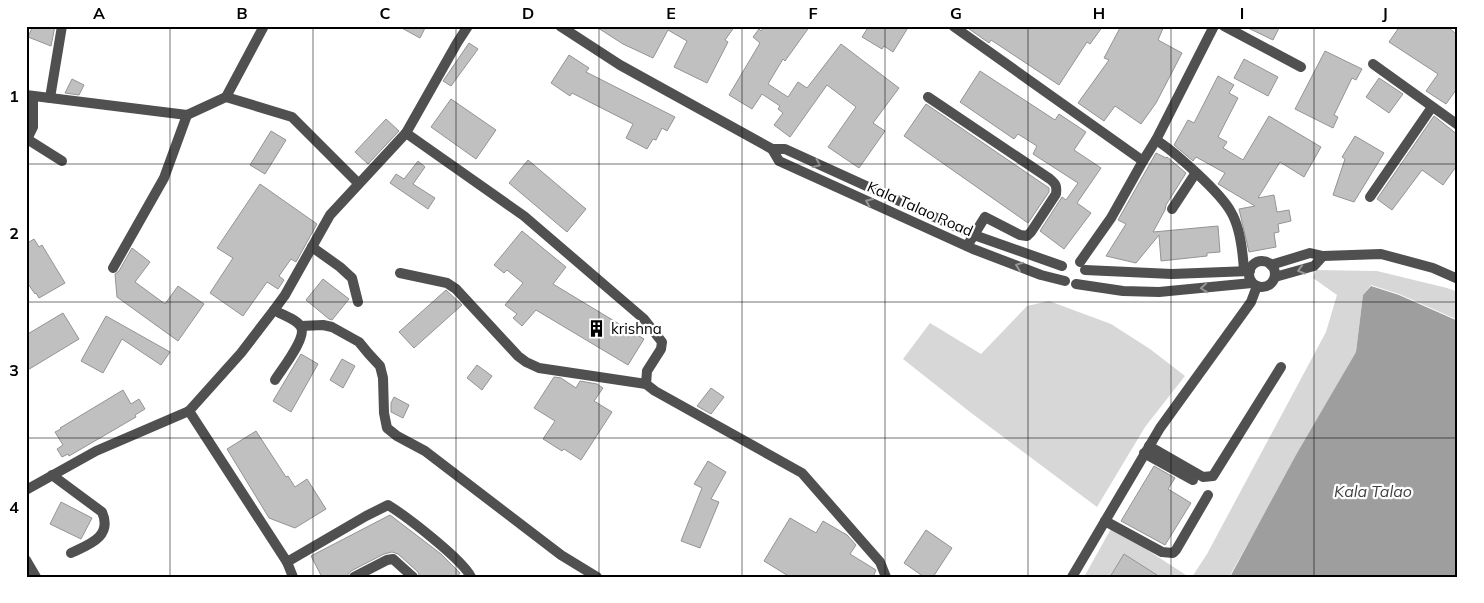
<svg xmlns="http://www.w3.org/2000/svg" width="1484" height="603" viewBox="0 0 1484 603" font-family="Mulish,sans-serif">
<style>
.green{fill:#d7d7d7}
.water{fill:#9e9e9e}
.building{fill:#c0c0c0;stroke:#949494}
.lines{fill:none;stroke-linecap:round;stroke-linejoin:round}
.minor{stroke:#505050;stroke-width:10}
.tertiary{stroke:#505050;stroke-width:10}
.oneway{stroke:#969696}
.grid{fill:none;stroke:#000;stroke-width:1;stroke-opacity:0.55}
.labels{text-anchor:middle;stroke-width:4.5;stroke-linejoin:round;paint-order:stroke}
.street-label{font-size:15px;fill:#000;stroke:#fff}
.poi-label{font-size:15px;fill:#000;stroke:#fff;text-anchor:start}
.water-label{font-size:16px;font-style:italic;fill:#3f3f3f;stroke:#fff}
.neatline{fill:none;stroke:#000;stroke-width:2}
.grid-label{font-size:16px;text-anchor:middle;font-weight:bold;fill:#000}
</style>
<rect width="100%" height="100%" fill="#fff"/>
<!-- green -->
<g class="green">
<polygon points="1316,270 1377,271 1447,288 1458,292 1458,320 1399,294 1371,285 1363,295 1356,352 1229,577 1192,577 1207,554 1326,332 1337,295 1313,278"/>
<polygon points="1049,301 1111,324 1150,349 1185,376 1145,427 1097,507 970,412 903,359 930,323 981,354 1027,306"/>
<polygon points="1112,527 1189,577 1084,577"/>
</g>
<!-- water -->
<polygon class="water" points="1371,286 1399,295 1458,321 1458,577 1230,577 1296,455 1356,352 1363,295"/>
<!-- building -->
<g class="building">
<polygon points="33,26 55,26 51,46 28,37"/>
<polygon points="398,26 426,26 420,38"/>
<polygon points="595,26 735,26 725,40 728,42 707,83 674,67 687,41 668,30 653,58 623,44"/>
<polygon points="765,26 810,26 785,61 783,59 768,84 788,97 798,82 807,88 841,44 899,88 873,123 885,131 859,168 828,147 856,107 827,85 790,137 774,125 783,113 778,109 780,106 762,94 752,109 729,95 760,43 753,37 759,29 761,31"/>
<polygon points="869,26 909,26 893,52 884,46 882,49 862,37"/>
<polygon points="965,26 1103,26 1090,44 1087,42 1059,85 991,40 989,43"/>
<polygon points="1121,26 1164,26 1158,40 1182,53 1156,103 1141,124 1115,106 1104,121 1078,103 1109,60 1104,58"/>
<polygon points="1244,26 1280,26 1273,40"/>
<polygon points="1400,26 1446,26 1458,35 1458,87 1446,104 1426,91 1438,74 1389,42"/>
<polygon points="469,43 478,49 451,86 443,81"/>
<polygon points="1325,51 1362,69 1356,80 1352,78 1334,115 1338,117 1333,128 1295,109"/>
<polygon points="569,55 589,68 586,72 675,117 667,131 662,128 656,140 653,139 647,149 626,138 633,124 572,93 570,96 551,83"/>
<polygon points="1244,59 1278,77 1268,96 1234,78"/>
<polygon points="980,71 1055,120 1059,114 1086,132 1074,150 1101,168 1077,203 1091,213 1064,249 1040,231 1062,197 1066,200 1078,183 1033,154 1037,146 1018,134 1014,139 960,102"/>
<polygon points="1218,76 1234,85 1229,93 1238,98 1218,137 1227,142 1223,148 1243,160 1269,116 1321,147 1304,177 1280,162 1258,198 1274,195 1277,212 1289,210 1291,221 1278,224 1279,232 1274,233 1276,247 1249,252 1239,209 1255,206 1218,184 1225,173 1196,157 1193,161 1174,145 1188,120 1194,123"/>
<polygon points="1379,78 1403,94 1389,113 1366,97"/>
<polygon points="72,79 84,85 79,95 65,93"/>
<polygon points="451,99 496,130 476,159 431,127"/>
<polygon points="926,104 1049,188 1049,192 1028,223 904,136"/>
<polygon points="1434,116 1458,135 1458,164 1443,185 1422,170 1392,210 1377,199"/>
<polygon points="386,119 399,131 368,164 355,152"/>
<polygon points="271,131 286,140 265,174 250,165"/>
<polygon points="1355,136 1384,153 1354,202 1333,195 1345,159 1342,157"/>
<polygon points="1156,153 1166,158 1167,157 1186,173 1166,205 1165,210 1153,232 1218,226 1220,252 1207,253 1207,256 1161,261 1159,235 1136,263 1106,256 1126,224 1118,220"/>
<polygon points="528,160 586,209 567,232 509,183"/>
<polygon points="418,161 425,167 413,184 435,198 428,209 390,183 396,174 404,179"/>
<polygon points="260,184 317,224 296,262 291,259 279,276 284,280 278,289 267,282 243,316 210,293 233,258 217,248"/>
<polygon points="522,231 566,267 553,284 644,339 628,365 536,310 522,326 513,318 517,314 505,305 523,283 507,270 504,273 494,265"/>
<polygon points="34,239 39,247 42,245 65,283 39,298 36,293 35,294 26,281 26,244"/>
<polygon points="132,248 150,262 135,282 165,304 178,286 204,304 178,341 117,297 115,274 119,271"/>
<polygon points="323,279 349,299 332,320 329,319 306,300"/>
<polygon points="446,290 462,305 414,348 399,332"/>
<polygon points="63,313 79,339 26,371 26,335"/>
<polygon points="106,316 170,352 161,365 122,339 103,373 81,361"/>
<polygon points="301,354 318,364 291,412 273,401"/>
<polygon points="342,359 355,366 343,388 330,380"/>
<polygon points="477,365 492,376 482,390 467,378"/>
<polygon points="554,377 561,378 576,388 580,381 597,384 603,388 594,401 612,412 581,460 564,449 562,451 543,439 555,421 534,408"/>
<polygon points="711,388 724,397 711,414 697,406"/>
<polygon points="123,390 131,404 139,399 145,409 135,415 136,417 69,456 68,454 62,457 57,449 63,445 55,432 61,429 60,428"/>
<polygon points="394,397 409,405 403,418 391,412 391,403"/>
<polygon points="256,431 286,477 288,476 295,487 307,479 326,509 295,528 269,518 227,449"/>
<polygon points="708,461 726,472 711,499 719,502 700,548 681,541 702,488 694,484"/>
<polygon points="1154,466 1175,478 1168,489 1191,503 1165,545 1121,521"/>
<polygon points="61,502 92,518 81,539 50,524"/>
<polygon points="390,515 441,554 460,573 457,577 420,577 418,572 398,554 392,552 384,554 351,571 346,577 322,577 311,556"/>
<polygon points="790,518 816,533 823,521 847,535 856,545 850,554 876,570 873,577 790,577 764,561"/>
<polygon points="926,530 952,548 933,577 924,577 904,563"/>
<polygon points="1124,554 1160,577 1110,577"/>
</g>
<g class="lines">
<!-- minor -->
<g class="minor">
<polyline points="953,26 1143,161"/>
<polyline points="1224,26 1301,67"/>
<polyline points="1373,64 1458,125"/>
<polyline points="26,95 187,115 226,97 292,117 358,183"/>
<polyline points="226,97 264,26"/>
<path d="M 928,97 L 1050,179 C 1056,184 1057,186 1056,194 L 1031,232 L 1027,236 L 1020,235 L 985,217 L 967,246"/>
<polyline points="50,98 62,26"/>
<polyline points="406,133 524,216 644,319 662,342 661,349 647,371 646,384 655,391 802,473 880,562 886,577"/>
<polyline points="27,139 62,161"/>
<path d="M 1156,140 C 1174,151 1221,193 1231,212 C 1240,227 1243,254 1244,271"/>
<polyline points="26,141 33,127 33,96"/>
<polyline points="1370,197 1432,107"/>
<polyline points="1172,209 1195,174"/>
<polyline points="312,247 340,267 352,278 358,302"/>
<polyline points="113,268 164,178 187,115"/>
<polyline points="400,273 447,283 456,289 518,356 526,362 539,368 646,384"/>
<path d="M 274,310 C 282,315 297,319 301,327 C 307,338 281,370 275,380"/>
<polyline points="301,326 323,325 332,327 359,342 368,353 380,366 383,378 384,413 387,428 397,436 425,451 561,555 597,577"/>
<polyline points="189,411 287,562 293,577"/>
<polyline points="1149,446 1203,477 1213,476 1281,367"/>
<polyline points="1144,453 1193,480"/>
<path d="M 52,475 L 102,512 C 113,537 88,545 71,553"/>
<polyline points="1105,521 1162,552 1173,553 1176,550 1208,495"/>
<polyline points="26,560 36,577"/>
<path d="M 287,562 L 366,516 L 388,505 C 406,516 462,559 471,577"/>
<polyline points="354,577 387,560 393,559 413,577"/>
<polyline points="1072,577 1160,428 1251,302 1257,286"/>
</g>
<!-- tertiary -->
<g class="tertiary">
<polyline points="560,26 620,65 772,149 779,161 973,249 1041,275 1065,281"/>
<polyline points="772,149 785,149 974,235 1062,266"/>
<circle cx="1262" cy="274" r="13"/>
<polyline points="1080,262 1111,218 1143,161 1156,140 1214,26"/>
<polyline points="1271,265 1310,253 1323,256 1381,254 1433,268 1458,279"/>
<polyline points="1085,270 1172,274 1250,271"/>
<polyline points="1275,277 1314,266 1323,256"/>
<polyline points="1076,284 1123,291 1159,292 1252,283"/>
<polyline points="26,490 96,451 189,411 241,353 274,310 285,295 330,215 406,133 457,43 468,26"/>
</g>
</g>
<!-- one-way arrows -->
<defs><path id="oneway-chevron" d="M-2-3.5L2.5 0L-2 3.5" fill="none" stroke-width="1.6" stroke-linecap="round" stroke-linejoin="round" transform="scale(1.25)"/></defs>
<g class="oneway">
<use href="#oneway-chevron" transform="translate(817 164) rotate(25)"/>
<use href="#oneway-chevron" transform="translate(869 202) rotate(-156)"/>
<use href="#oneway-chevron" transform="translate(1019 266) rotate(-159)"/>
<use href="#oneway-chevron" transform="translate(1301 270) rotate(164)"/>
<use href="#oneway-chevron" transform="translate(1204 288) rotate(175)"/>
</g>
<!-- grid -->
<path class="grid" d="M 170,26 L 170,577M 313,26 L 313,577M 456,26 L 456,577M 599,26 L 599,577M 742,26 L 742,577M 885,26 L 885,577M 1028,26 L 1028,577M 1171,26 L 1171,577M 1314,26 L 1314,577M 26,164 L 1458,164M 26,302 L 1458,302M 26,438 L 1458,438"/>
<!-- icons -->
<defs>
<symbol id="building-bare" viewBox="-9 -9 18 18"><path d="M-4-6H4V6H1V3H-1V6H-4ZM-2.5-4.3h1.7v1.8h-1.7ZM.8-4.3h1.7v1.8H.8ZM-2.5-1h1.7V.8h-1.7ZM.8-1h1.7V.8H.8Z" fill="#000" stroke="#fff" stroke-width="2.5" paint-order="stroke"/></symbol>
</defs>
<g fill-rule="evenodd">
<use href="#building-bare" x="584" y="316" width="25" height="25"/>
</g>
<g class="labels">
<!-- street labels -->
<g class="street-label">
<text transform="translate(920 209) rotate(24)" y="5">Kala Talao Road</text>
</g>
<!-- poi labels -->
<g class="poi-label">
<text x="611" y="334">krishna</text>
</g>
<!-- water labels -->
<g class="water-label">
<text x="1373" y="497">Kala Talao</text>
</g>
</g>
<!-- border -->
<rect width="1484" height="603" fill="none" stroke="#ffffff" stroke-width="55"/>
<rect x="28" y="28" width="1428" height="548" class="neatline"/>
<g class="grid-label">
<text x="99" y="19">A</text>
<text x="242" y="19">B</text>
<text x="385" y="19">C</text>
<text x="528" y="19">D</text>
<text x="671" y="19">E</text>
<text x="813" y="19">F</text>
<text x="956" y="19">G</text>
<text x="1099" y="19">H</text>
<text x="1242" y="19">I</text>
<text x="1385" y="19">J</text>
<text x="14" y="102">1</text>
<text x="14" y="239">2</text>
<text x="14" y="376">3</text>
<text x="14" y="513">4</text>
</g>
</svg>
